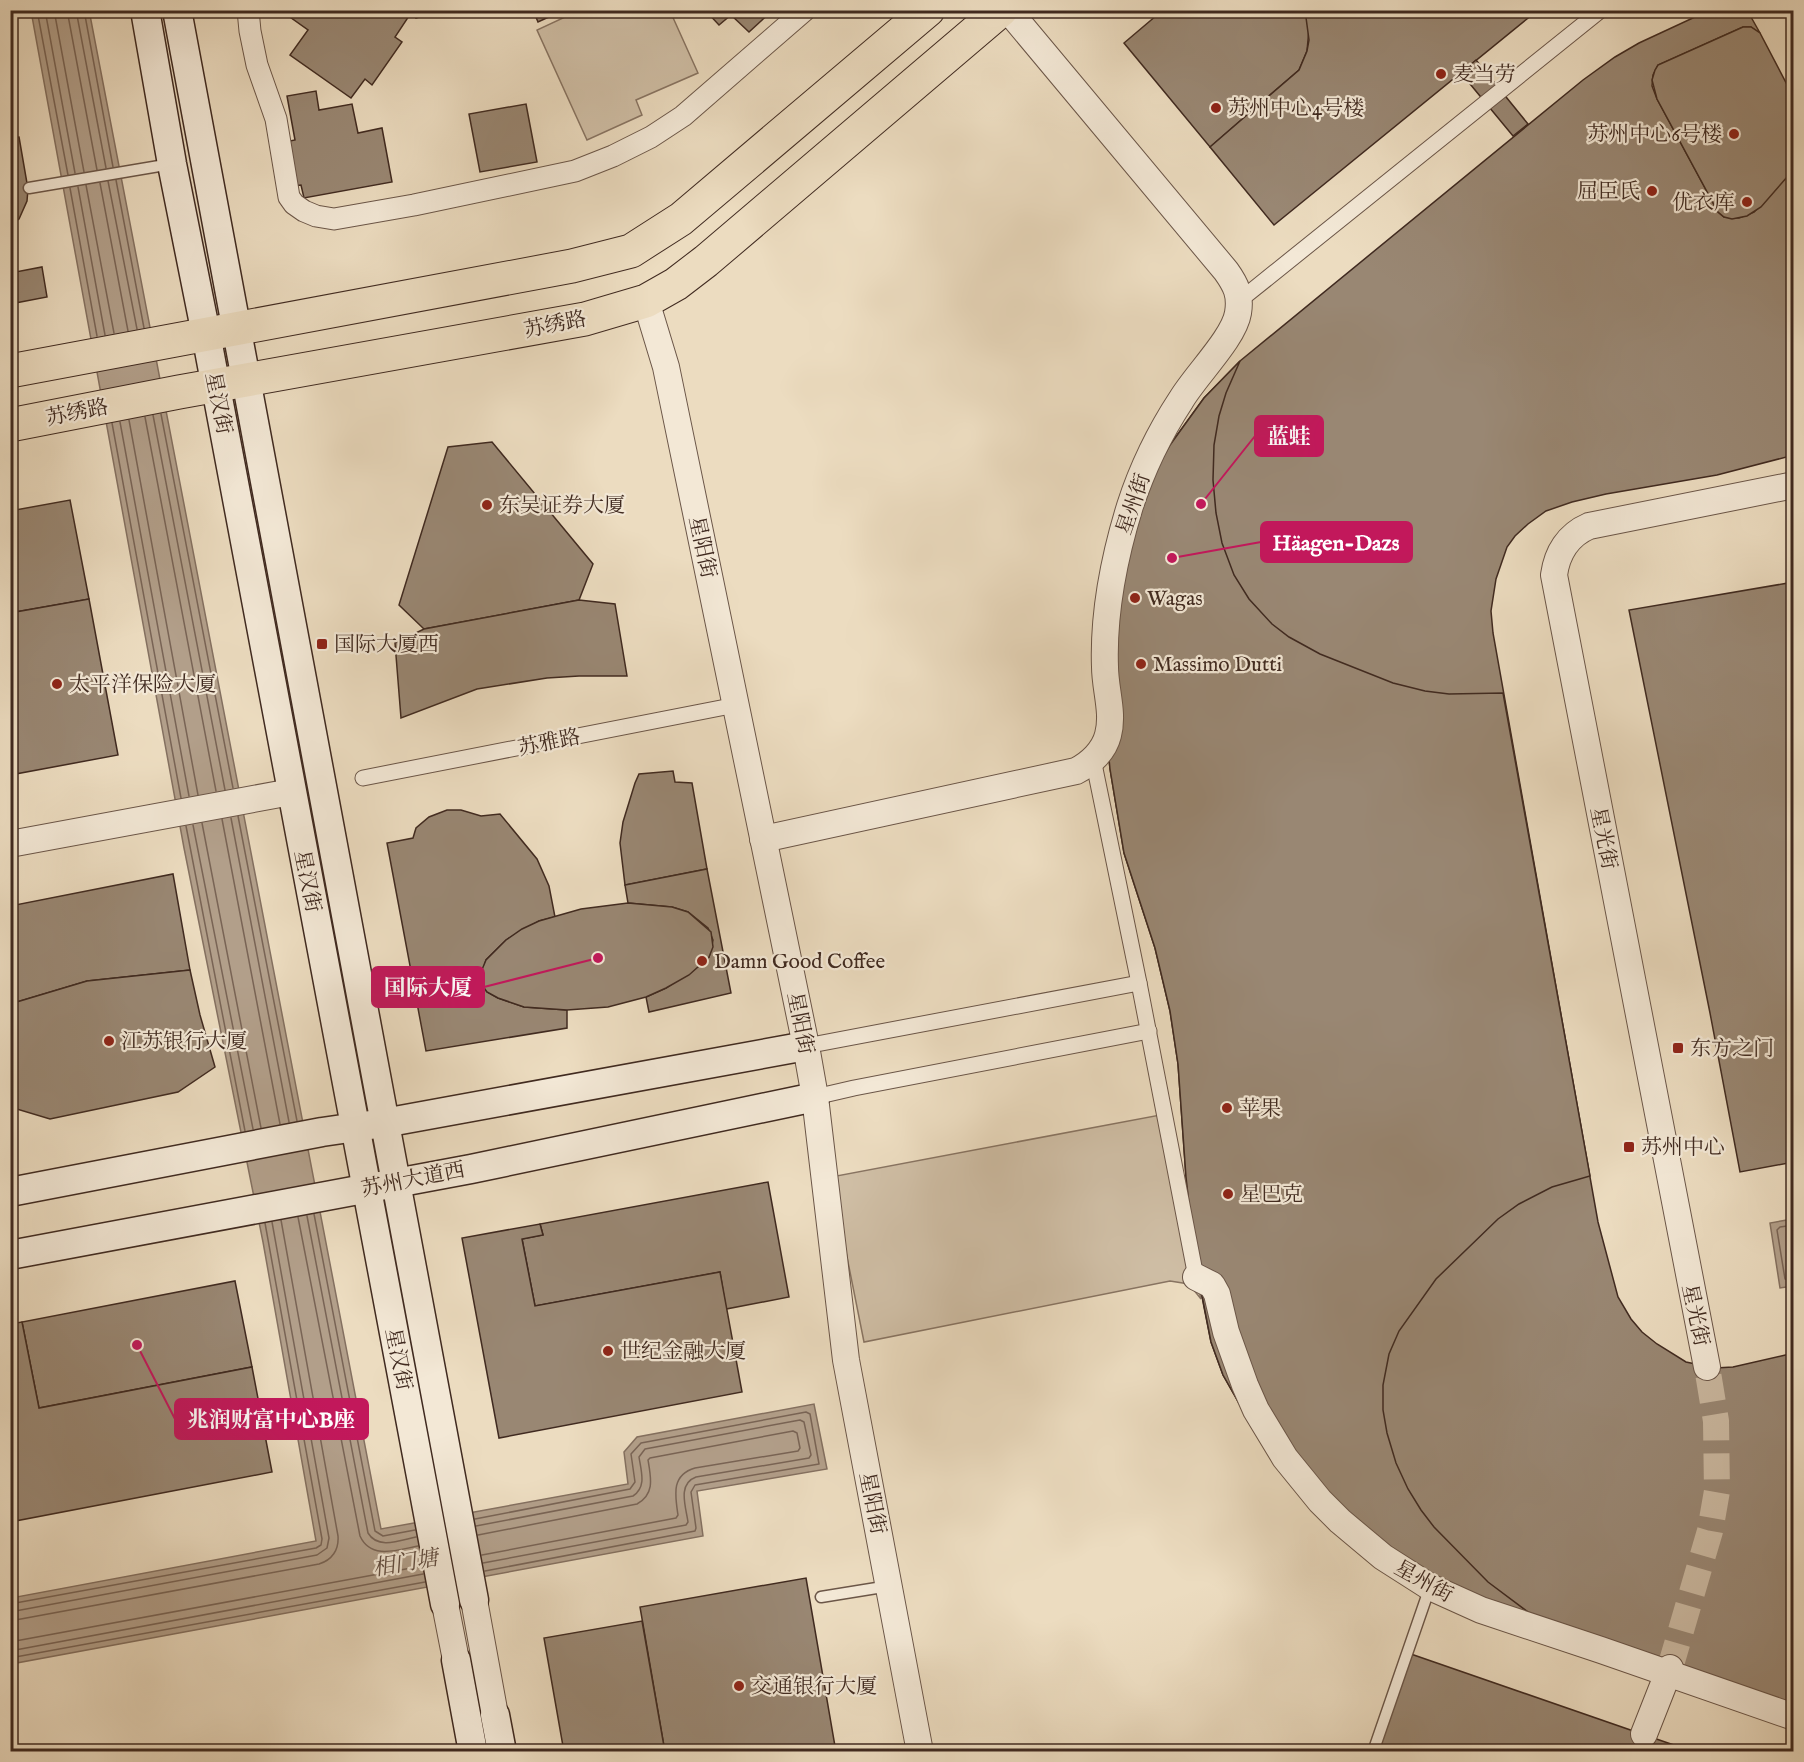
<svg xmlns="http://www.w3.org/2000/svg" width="1804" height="1762" viewBox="0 0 1804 1762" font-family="'IM FELL English','Noto Serif SC',serif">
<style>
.green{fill:#cfbea5;stroke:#887462;stroke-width:1.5}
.water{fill:#b29f8a;stroke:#847060;stroke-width:1.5}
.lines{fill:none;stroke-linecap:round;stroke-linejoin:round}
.shore{stroke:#796455;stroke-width:1.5}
.building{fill:#998773;stroke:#402a20;stroke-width:1.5}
.tertiary-tunnel{stroke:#cab8a0;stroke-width:26;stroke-dasharray:26 13;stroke-linecap:butt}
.service-casing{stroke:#6b5648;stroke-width:13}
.pedestrian-casing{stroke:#6b5648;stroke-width:17}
.minor-casing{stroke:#6b5648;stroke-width:23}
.tertiary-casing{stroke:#6b5648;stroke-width:28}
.secondary-casing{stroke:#402a20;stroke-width:31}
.primary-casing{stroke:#402a20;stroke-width:35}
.service{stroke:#f3e8d6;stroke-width:10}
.pedestrian{stroke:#f3e8d6;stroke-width:15}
.minor{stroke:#f3e8d6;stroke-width:21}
.tertiary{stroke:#f3e8d6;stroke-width:26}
.secondary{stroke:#f3e8d6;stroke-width:28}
.primary{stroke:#ecdcc0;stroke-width:33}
.poi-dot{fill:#8f2418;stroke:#f3e8d6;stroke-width:2}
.labels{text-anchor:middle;stroke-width:4.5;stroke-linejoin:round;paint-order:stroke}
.poi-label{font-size:21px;fill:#402a20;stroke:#f3e8d6;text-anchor:start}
.street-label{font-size:21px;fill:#402a20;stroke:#f3e8d6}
.water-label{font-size:22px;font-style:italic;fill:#624d40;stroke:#f3e8d6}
.leader{fill:none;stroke:#c2185b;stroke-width:2}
.callout-dot{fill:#c2185b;stroke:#f3e8d6;stroke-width:2}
.callout{fill:#c2185b;stroke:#c2185b;stroke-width:2}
.callout-label{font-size:22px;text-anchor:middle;font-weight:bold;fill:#fff}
</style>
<rect width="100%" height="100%" fill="#ecdcc0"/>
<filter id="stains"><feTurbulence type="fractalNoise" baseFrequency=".00333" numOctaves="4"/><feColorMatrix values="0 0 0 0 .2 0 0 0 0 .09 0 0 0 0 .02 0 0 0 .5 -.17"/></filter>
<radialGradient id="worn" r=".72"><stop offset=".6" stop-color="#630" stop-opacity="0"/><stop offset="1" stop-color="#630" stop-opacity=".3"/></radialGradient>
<!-- green -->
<g class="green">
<polygon points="580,10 670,11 698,73 636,100 642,115 587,140 537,30"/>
<polygon points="1160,1115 1201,1299 1189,1284 1170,1281 864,1342 831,1177"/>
</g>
<!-- water -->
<g class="water">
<polygon points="89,10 381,1529 628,1484 624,1452 637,1437 814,1404 827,1469 697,1491 703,1536 11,1664 11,1598 316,1541 263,1242 184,848 31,11"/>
<polygon points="1793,1219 1793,1286 1780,1288 1770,1223"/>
</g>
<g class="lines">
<!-- shore -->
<g class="shore">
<polyline points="37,10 68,175"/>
<polyline points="45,10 75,173"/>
<polyline points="54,10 84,172"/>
<polyline points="67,10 97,170"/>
<polyline points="76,10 106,168"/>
<polyline points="84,10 113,167"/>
<polyline points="116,180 144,328"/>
<polyline points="108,181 137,329"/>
<polyline points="100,183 128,331"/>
<polyline points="86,185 114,333"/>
<polyline points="78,187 105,335"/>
<polyline points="70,188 97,336"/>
<polyline points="161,414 233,788"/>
<polyline points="153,415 225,790"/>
<polyline points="145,417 216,791"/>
<polyline points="129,420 198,795"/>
<polyline points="120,422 189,796"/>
<polyline points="112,423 181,798"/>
<polyline points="238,816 297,1121"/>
<polyline points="231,818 289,1122"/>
<polyline points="222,819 280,1124"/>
<polyline points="202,823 261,1128"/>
<polyline points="193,825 253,1129"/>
<polyline points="186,826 245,1131"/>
<polyline points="314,1214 375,1531 383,1536 415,1530"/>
<path d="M 307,1216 L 368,1533 C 378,1550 401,1540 416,1537"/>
<path d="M 298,1217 L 360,1536 C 371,1560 397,1550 418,1546"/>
<polyline points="1794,1225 1780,1227 1777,1230 1785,1279 1794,1280"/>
<polyline points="475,1519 630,1489 635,1482 631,1454 641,1443 806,1412 810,1414 819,1464 695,1485 691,1492 696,1528 695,1531 485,1571"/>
<path d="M 476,1526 L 633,1496 C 647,1487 641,1471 639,1457 L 645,1449 L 800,1420 L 804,1422 L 811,1455 L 809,1458 L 696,1477 C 677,1484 686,1507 688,1522 L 686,1525 L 483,1563"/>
<path d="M 478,1535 L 637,1504 C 655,1494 651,1478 648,1460 L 650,1458 L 793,1431 L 797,1433 L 800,1448 L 798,1451 L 695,1468 C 671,1475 675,1495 678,1515 L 676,1518 L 482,1555"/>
<polyline points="10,1604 316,1548 321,1545 322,1539 265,1223"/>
<polyline points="10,1612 317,1555 327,1548 329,1538 272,1222"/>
<path d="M 10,1621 L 319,1564 C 332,1560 339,1550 338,1536 L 281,1220"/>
<polyline points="10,1642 422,1566"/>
<polyline points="10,1651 423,1574"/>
<polyline points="10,1658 425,1582"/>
</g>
</g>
<!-- building -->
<g class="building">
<polygon points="280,10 401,10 409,16 395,37 402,42 372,85 365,79 351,98 290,55 308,30"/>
<polygon points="413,10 441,10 416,18"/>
<polygon points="533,10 564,10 538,22"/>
<polygon points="705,10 773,10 749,32 731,15 719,25"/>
<polygon points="1163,10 1305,10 1309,29 1307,51 1299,70 1210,147 1124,43"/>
<polygon points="1305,10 1538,10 1274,225 1210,147 1299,70 1307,51 1309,40"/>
<polygon points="1710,10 1747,10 1760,33 1751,27 1743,27 1658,65 1653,75 1652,86 1657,99 1718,212 1724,217 1739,218 1754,212 1794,169 1794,455 1717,475 1606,494 1572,502 1546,511 1528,524 1515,536 1507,547 1496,579 1491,611 1493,633 1598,1222 1618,1297 1631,1319 1642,1332 1657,1344 1686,1362 1715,1368 1733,1367 1794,1353 1794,1708 1508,1612 1389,1559 1258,1429 1239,1403 1223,1375 1211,1342 1204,1307 1195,1259 1186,1177 1178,1064 1170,1011 1155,948 1124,853 1110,769 1104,708 1104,633 1150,479 1170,445 1204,398 1240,361 1583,80 1615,57 1639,43"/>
<polygon points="1743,27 1751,27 1760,33 1794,98 1794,169 1761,207 1747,216 1732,219 1724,217 1718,212 1657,99 1652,80 1655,70 1658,65"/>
<polygon points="1476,60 1528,124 1513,136 1461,73"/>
<polygon points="316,91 319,110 352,104 358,133 382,128 392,182 304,198 301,185 293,186 285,142 295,140 287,96"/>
<polygon points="526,104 537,162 480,172 469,114"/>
<polygon points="19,137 28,189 27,201 19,219 10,225 10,138"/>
<polygon points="42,267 47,297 10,304 10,273"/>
<polygon points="1240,361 1226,393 1219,416 1214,445 1213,480 1216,513 1222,543 1234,575 1249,599 1272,624 1289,637 1320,654 1393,683 1425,691 1449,694 1503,693 1590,1176 1552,1187 1519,1204 1498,1219 1436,1279 1399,1331 1389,1354 1383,1385 1383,1410 1387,1433 1396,1463 1408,1489 1421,1510 1434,1527 1488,1582 1544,1624 1389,1559 1258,1429 1239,1403 1223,1375 1211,1342 1195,1259 1186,1177 1178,1064 1170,1011 1155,948 1124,853 1110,769 1104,708 1128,530 1150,479 1170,445 1204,398"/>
<polygon points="492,442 593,564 579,600 424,629 399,605 448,447"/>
<polygon points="70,500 89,599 10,613 10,511"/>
<polygon points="1794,582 1794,1162 1740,1172 1710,1013 1629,610"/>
<polygon points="89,599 118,755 10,775 10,613"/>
<polygon points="579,600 615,604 627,676 579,676 547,678 477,689 401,718 395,643 424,629"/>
<polygon points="673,771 675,782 692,783 707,869 625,885 620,843 623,822 635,783 639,774"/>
<polygon points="447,810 461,810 481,816 500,814 537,859 549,886 555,917 539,921 506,940 486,960 481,979 482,985 487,992 498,998 524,1007 567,1010 567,1028 426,1051 387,843 413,838 416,828 429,817"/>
<polygon points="707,869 731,993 649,1012 646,997 666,988 702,964 709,957 713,940 708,928 688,912 672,907 628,903 625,885"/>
<polygon points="173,874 190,970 87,981 10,1004 10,906"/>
<polygon points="628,903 672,907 688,912 711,932 713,947 709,957 689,975 666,988 646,997 608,1007 567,1010 524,1007 498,998 487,992 482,985 481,972 486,960 506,940 522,929 539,921 581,909"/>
<polygon points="190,970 200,1015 215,1067 178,1092 50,1119 10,1107 10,1004 87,981"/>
<polygon points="768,1182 789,1297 726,1309 720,1272 535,1306 522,1239 543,1235 540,1224"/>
<polygon points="540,1224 543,1235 522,1239 535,1306 720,1272 742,1392 499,1438 462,1238"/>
<polygon points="235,1281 252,1367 39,1408 22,1322"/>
<polygon points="22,1322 39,1408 252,1367 272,1472 10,1522 10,1324"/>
<polygon points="806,1578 836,1752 665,1752 640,1607"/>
<polygon points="642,1621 665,1752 564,1752 544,1638"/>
<polygon points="1408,1653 1694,1752 1373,1752"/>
</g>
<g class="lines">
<!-- tertiary-tunnel -->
<polyline class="tertiary-tunnel" points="1670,1668 1710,1531 1717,1491 1716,1421 1707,1367"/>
<defs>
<g id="service">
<polyline points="29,188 171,164"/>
<polyline points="821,1597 889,1586"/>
<polyline points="1373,1752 1430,1587"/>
</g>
<g id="pedestrian">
<polyline points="1239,301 1601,10"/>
<polyline points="1093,759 1139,983 1196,1277"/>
<polyline points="363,778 736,705"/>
<polyline points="806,1046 1139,983"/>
<polyline points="815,1097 854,1088 1149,1031"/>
</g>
<polyline id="minor" points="248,10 250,31 257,65 276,119 289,197 294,204 304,211 316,216 334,219 414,205 575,171 613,156 651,137 683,116 805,10"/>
<g id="tertiary">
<polyline points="646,301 666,367 806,1046 815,1097 846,1360 920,1752"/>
<path d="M 763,839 L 1076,771 C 1090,764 1104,751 1108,735 C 1114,713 1105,689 1105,667 C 1103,612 1114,558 1130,506 C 1142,469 1160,432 1181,400 C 1195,376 1234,338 1238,313 C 1241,295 1236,285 1226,271 L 1008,10"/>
<polyline points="10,844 291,792"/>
<polyline points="1196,1277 1212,1285 1217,1294 1226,1332 1245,1385 1256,1410 1285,1458 1320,1501 1340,1521 1383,1557 1430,1587 1481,1610 1601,1650 1794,1717"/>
<path d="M 1707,1367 L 1554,575 C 1557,553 1568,535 1589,526 L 1794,485"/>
<polyline points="474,1600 495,1715"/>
<polyline points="445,1604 456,1660"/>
<polyline points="1644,1734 1670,1668"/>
</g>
<g id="secondary">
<polyline points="145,10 172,164 206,334 445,1604"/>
<polyline points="177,10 474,1600"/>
<polyline points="10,1192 322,1132 384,1123 806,1046"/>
<polyline points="10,1255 471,1169 815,1097"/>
<polyline points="456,1660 473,1752"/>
<polyline points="495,1715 502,1752"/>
</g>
<g id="primary">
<polyline points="10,371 572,266 631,251 681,219 928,10"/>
<polyline points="10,425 179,392 585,319 646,301 676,284 706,261 1001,10"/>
</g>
</defs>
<!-- service casing -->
<use href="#service" class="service-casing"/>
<!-- pedestrian casing -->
<use href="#pedestrian" class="pedestrian-casing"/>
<!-- minor casing -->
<use href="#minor" class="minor-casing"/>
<!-- tertiary casing -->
<use href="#tertiary" class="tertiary-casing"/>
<!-- secondary casing -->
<use href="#secondary" class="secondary-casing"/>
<!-- primary casing -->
<use href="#primary" class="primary-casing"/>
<!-- service -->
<use href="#service" class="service"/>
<!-- pedestrian -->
<use href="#pedestrian" class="pedestrian"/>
<!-- minor -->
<use href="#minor" class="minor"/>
<!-- tertiary -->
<use href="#tertiary" class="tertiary"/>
<!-- secondary -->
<use href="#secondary" class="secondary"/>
<!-- primary -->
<use href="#primary" class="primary"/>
</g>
<!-- markers -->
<g class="poi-dot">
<circle cx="1441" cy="74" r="6"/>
<circle cx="1216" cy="108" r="6"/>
<circle cx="1734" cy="134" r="6"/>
<circle cx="1652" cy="191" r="6"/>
<circle cx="1747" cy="202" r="6"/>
<circle cx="487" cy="505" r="6"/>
<circle cx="1135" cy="598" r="6"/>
<rect x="316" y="638" width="12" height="12" rx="3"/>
<circle cx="1141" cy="664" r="6"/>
<circle cx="57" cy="684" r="6"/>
<circle cx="702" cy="961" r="6"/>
<circle cx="109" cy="1041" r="6"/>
<rect x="1672" y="1042" width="12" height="12" rx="3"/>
<circle cx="1227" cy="1108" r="6"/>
<rect x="1623" y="1141" width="12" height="12" rx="3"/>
<circle cx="1228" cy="1194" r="6"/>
<circle cx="608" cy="1351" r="6"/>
<circle cx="739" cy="1686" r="6"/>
</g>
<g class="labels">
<!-- poi labels -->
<g class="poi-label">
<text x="1453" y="81">麦当劳</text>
<text x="1228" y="115">苏州中心4号楼</text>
<text x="1722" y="141" text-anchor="end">苏州中心6号楼</text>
<text x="1640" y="198" text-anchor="end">屈臣氏</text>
<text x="1735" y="209" text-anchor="end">优衣库</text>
<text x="499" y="512">东吴证券大厦</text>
<text x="1147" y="605">Wagas</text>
<text x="334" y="651">国际大厦西</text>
<text x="1153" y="671">Massimo Dutti</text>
<text x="69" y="691">太平洋保险大厦</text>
<text x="714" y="968">Damn Good Coffee</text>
<text x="121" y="1048">江苏银行大厦</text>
<text x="1690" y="1055">东方之门</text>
<text x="1239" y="1115">苹果</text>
<text x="1641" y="1154">苏州中心</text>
<text x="1240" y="1201">星巴克</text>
<text x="620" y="1358">世纪金融大厦</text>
<text x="751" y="1693">交通银行大厦</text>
</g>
<!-- street labels -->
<g class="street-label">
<text transform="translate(555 324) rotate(-11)" y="7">苏绣路</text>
<text transform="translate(219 403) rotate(79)" y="7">星汉街</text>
<text transform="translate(77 412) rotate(-11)" y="7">苏绣路</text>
<text transform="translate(1133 504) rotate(-71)" y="7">星州街</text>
<text transform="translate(703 547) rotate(78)" y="7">星阳街</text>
<text transform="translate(549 742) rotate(-11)" y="7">苏雅路</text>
<text transform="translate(1604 838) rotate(79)" y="7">星光街</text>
<text transform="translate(308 881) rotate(79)" y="7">星汉街</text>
<text transform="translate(801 1023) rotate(79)" y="7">星阳街</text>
<text transform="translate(413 1179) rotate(-11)" y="7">苏州大道西</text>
<text transform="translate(1696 1315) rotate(78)" y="7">星光街</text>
<text transform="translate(399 1359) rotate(79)" y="7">星汉街</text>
<text transform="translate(873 1503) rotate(79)" y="7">星阳街</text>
<text transform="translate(1424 1581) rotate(29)" y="7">星州街</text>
</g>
<!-- water labels -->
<g class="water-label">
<text transform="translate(405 1562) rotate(-10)" y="8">相门塘</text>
</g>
</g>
<!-- callouts -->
<path class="leader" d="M1201 504L1255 436M1172 558L1261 542M598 958L484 987M137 1345L175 1419"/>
<g class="callout-dot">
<circle cx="1201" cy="504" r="6"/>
<circle cx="1172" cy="558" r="6"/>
<circle cx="598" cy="958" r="6"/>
<circle cx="137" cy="1345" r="6"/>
</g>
<g class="callout">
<rect x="1255" y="416" width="68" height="40" rx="6"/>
<rect x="1261" y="522" width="151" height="40" rx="6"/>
<rect x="372" y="967" width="112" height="40" rx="6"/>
<rect x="175" y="1399" width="193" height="40" rx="6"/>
</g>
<g class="callout-label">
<text x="1289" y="444">蓝蛙</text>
<text x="1336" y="550">Häagen-Dazs</text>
<text x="428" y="995">国际大厦</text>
<text x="271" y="1427">兆润财富中心B座</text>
</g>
<!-- margin -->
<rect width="1804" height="1762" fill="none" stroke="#ecdcc0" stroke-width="36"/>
<rect x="12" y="12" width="1780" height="1738" fill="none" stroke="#402a20" stroke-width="3"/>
<rect x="18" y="18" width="1768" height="1726" fill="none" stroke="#402a20" stroke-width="1.5"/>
<rect width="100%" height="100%" filter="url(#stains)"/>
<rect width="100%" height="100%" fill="url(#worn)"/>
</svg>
